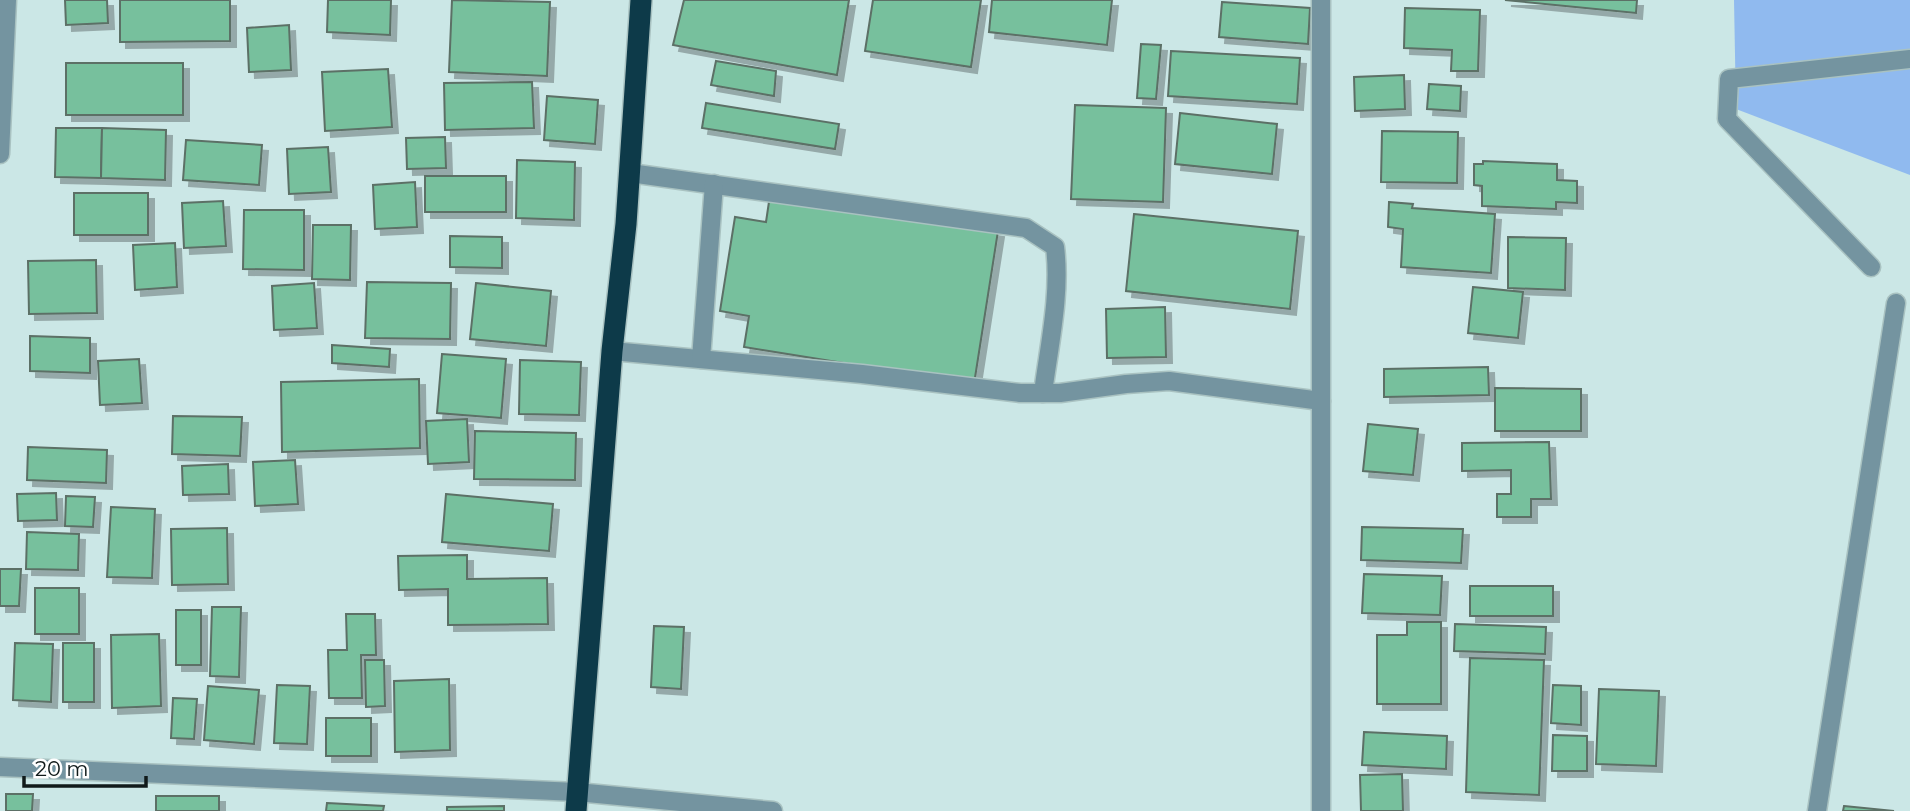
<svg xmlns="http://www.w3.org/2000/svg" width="1910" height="811" viewBox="0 0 1910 811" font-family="Montserrat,sans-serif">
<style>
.water{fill:#90baef}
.building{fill:#77c09d;stroke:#5c7066;stroke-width:2;filter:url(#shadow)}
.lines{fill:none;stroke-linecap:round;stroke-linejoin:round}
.lane-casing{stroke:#a9c2c1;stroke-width:21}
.street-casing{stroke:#a9c2c1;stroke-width:21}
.highway-casing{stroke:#a9c2c1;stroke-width:24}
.lane{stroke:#7494a0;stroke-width:18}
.street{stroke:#7494a0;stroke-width:18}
.highway{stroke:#0d3a49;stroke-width:21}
</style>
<defs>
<filter id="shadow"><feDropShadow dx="6" dy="6" stdDeviation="0" flood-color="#0004"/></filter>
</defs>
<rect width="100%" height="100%" fill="#cbe7e6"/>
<!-- water -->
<polygon class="water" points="1734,0 1910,0 1910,175 1736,109"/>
<!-- building -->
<g class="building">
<polygon points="65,0 107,0 108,23 66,25"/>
<polygon points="120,0 230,0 230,41 120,42"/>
<polygon points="328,0 391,0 390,35 327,32"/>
<polygon points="452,0 550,2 547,76 449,72"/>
<polygon points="684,0 849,0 837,75 673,45"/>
<polygon points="873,0 981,0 971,67 865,51"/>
<polygon points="992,0 1112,0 1107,45 989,32"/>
<polygon points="1505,0 1637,0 1636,13"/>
<polygon points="1222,2 1310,8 1308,44 1219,37"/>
<polygon points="1405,8 1480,10 1478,71 1451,71 1452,50 1404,48"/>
<polygon points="289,25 291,70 249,72 247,28"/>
<polygon points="1141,44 1161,45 1156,99 1137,98"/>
<polygon points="1171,51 1300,58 1297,104 1168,96"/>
<polygon points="716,61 776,71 774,96 711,85"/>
<rect x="66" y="63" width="117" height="52"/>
<polygon points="388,69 392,127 325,131 322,72"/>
<polygon points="1404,75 1405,109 1355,111 1354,77"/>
<polygon points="532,82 534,128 445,130 444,83"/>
<polygon points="1429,84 1461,86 1460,111 1427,109"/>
<polygon points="547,96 598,100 595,144 544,140"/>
<polygon points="706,103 839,124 835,149 702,128"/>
<polygon points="1075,105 1166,108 1163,202 1071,199"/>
<polygon points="1180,113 1277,124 1272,174 1175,164"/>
<polygon points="56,128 102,128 101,178 55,177"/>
<polygon points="102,128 166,130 165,180 101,178"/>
<polygon points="1382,131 1458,132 1457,183 1381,182"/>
<polygon points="445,137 446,168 407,169 406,138"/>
<polygon points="186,140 262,145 259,185 183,180"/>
<polygon points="328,147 331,192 289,194 287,149"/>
<polygon points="517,160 575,162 574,220 516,218"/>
<polygon points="1483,161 1557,164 1557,180 1577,181 1577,203 1556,202 1556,209 1482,206 1482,186 1474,185 1474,164 1483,164"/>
<rect x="425" y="176" width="81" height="36"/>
<polygon points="415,182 417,227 375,229 373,185"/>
<rect x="74" y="193" width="74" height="42"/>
<polygon points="770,195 998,231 974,384 744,347 749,316 720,311 735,217 766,222"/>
<polygon points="223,201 226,246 184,248 182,203"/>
<polygon points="1389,202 1413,204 1412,208 1495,214 1491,273 1401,267 1403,229 1388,227"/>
<polygon points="244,210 304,210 304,270 243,269"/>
<polygon points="1134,214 1298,231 1290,309 1126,291"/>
<polygon points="313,225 351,225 350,280 312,279"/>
<polygon points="450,236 502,237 502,268 450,267"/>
<polygon points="1508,237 1566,238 1565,290 1508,288"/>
<polygon points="175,243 177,287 135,290 133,245"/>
<polygon points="96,260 97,313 29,314 28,261"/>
<polygon points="367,282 451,283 450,339 365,338"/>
<polygon points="314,283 317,328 274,330 272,286"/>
<polygon points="476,283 551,291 546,346 470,339"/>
<polygon points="1473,287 1523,292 1518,338 1468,333"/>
<polygon points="1165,307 1166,357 1107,358 1106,309"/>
<polygon points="30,336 90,338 90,373 30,371"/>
<polygon points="332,345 390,349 389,367 332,363"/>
<polygon points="442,354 506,359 501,418 437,413"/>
<polygon points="139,359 142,403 100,405 98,361"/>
<polygon points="520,360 581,362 579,415 519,414"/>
<polygon points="1488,367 1489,395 1384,397 1384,369"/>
<polygon points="419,379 420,448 282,452 281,382"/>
<polygon points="1495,388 1581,389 1581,431 1495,431"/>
<polygon points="173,416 242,417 240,456 172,454"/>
<polygon points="467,419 469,462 428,464 426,421"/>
<polygon points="1368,424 1418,429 1413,475 1363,471"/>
<polygon points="475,431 576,433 575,480 474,479"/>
<polygon points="1549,442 1551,499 1531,499 1531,517 1497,517 1497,494 1511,494 1511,470 1462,471 1462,443"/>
<polygon points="28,447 107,450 106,483 27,480"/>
<polygon points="295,460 298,504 255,506 253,462"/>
<polygon points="228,464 229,494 183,495 182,466"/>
<polygon points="56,493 57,520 18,521 17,494"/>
<polygon points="446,494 553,504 549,551 442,542"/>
<polygon points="66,496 95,497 93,527 65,526"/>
<polygon points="111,507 155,509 152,578 107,577"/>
<polygon points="1362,527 1463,529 1461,563 1361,560"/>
<polygon points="227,528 228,584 172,585 171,529"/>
<polygon points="27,532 79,534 78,570 26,569"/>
<polygon points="467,555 467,579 547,578 548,624 448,625 448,589 399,590 398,556"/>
<polygon points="0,569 21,569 19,606 0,606"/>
<polygon points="1364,574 1442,576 1440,615 1362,613"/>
<rect x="1470" y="586" width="83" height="30"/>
<rect x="35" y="588" width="44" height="46"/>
<polygon points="212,607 241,607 239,677 210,676"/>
<rect x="176" y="610" width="25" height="55"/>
<polygon points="346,614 375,614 376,655 361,655 362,698 329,698 328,650 347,650"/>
<polygon points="1407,622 1441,622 1441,704 1377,704 1377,635 1407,635"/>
<polygon points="1455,624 1546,627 1545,654 1454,651"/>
<polygon points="654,626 684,627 681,689 651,687"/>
<polygon points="159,634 161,706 112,708 111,635"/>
<polygon points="15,643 53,644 51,702 13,700"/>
<rect x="63" y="643" width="31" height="59"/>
<polygon points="1470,658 1544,660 1539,795 1466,792"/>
<polygon points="365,660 384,660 385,706 366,707"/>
<polygon points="449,679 450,750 395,752 394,681"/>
<polygon points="277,685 310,686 307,744 274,743"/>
<polygon points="1553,685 1581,686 1581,725 1551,723"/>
<polygon points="208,686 259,690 254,744 204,740"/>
<polygon points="1599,689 1659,691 1656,766 1596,764"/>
<polygon points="173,698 197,699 194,739 171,738"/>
<rect x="326" y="718" width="45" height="38"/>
<polygon points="1364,732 1447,736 1446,769 1362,765"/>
<polygon points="1553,735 1587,736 1587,771 1552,771"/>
<polygon points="1402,774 1403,811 1361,811 1360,775"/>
<polygon points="6,794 33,794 32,811 6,811"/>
<rect x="156" y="796" width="63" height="15"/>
<polygon points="327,803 384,806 383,811 326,811"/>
<polygon points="504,806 504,811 447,811 447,807"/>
<polygon points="1844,806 1894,811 1843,811"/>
</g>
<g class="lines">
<defs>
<g id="lane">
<path d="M 630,173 L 1026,228 L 1055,247 C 1061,294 1049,346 1043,393"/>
<polyline points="1871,267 1727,119 1729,79 1910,59"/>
<polyline points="612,351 862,374 1020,393 1060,393 1126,384 1169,381 1321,401"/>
<polyline points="701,359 714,184"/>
</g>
<g id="street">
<polyline points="1321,0 1321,811"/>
<polyline points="0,154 7,0"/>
<polyline points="0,767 577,792 773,811"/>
<polyline points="1817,811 1896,303"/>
</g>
<polyline id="highway" points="576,811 612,351 626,224 641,0"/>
</defs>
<!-- lane casing -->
<use href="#lane" class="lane-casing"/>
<!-- street casing -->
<use href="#street" class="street-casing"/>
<!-- highway casing -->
<use href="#highway" class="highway-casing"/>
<!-- lane -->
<use href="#lane" class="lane"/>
<!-- street -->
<use href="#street" class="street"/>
<!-- highway -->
<use href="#highway" class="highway"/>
</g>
<!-- scale -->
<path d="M24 776v10h122v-10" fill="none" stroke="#101a1a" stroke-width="3.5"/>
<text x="35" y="776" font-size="21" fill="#101a1a" stroke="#ffffff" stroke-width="5" paint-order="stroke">20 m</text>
</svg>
